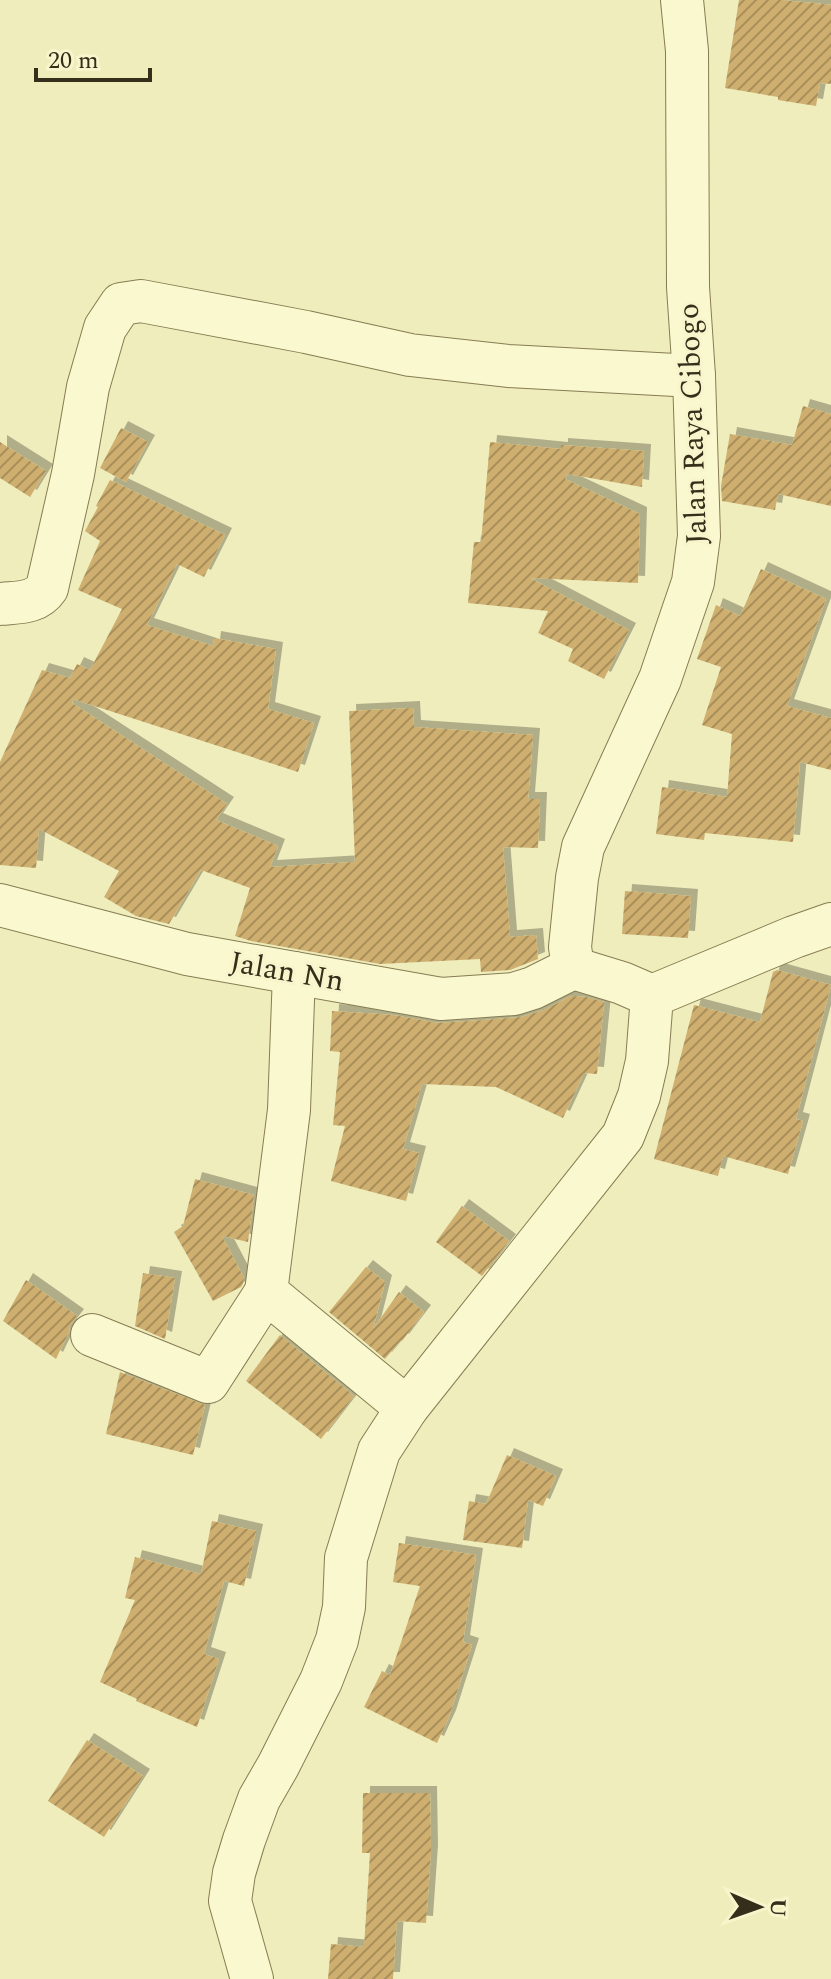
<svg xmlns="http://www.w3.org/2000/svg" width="831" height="1979" viewBox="0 0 831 1979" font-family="Spectral,serif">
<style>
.building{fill:url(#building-hatch);filter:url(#shadow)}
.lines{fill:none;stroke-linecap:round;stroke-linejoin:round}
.minor-casing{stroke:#877c54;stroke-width:44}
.minor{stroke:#faf8ce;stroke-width:42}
.labels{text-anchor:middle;stroke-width:6;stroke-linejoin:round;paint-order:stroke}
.street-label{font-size:30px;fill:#352e1a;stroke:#f7f5cb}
</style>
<defs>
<pattern id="building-hatch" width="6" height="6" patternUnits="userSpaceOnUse" patternTransform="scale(2)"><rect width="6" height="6" fill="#cfaf6f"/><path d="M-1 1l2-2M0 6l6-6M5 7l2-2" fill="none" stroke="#a98f5a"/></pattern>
<filter id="shadow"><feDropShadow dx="7" dy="-7" stdDeviation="0" flood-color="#0004"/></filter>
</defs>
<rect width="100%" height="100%" fill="#efedbb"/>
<!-- building -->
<g class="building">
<polygon points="739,0 782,0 831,5 831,84 820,83 816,106 778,100 778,97 725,88"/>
<polygon points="803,406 831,414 831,506 778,494 775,510 722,501 721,486 730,434 792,445"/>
<polygon points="121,428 148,442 126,482 100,468"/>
<polygon points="0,442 46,471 30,497 0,478"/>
<polygon points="490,442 561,449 561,445 644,451 642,487 567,474 565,479 640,514 638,583 530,578 629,630 604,679 568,661 573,649 538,633 548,611 468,603 474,542 481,542"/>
<polygon points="110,480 225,535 204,577 177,564 147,625 213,646 214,638 276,649 268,709 314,723 298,772 73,699 72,703 227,804 216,820 278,846 270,867 355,862 349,711 413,708 414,727 533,735 528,799 540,799 538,848 503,847 510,937 536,935 538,959 510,970 481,972 480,959 380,964 251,941 235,936 250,888 201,870 169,924 136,916 104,897 119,871 39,829 36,868 0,865 0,762 42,670 70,678 77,664 90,670 122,609 78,590 100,541 85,531 98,507 96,506"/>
<polygon points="761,569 826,599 787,706 831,718 831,770 800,762 793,842 705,833 704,840 656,834 662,787 727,797 732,734 702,725 721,667 697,659 716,605 740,616"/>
<polygon points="625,891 691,896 688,938 622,934"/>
<polygon points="777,970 831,985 796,1119 803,1121 788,1174 723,1156 718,1176 654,1159 694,1005 760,1022 773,972"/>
<polygon points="571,996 586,997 604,1002 597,1074 584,1073 563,1118 496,1087 422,1084 403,1149 419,1153 406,1201 331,1181 345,1126 333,1125 340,1052 330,1051 332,1011 393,1015 437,1023 485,1020 521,1017 544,1010"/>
<polygon points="195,1179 254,1195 248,1242 222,1236 244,1278 243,1284 241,1287 213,1301 174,1232 183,1226"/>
<polygon points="462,1206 509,1241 482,1276 436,1242"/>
<polygon points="366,1267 385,1282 373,1329 399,1292 424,1312 402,1341 401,1340 385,1359 329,1312"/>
<polygon points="143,1273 175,1278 165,1339 135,1326"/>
<polygon points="26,1280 77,1316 70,1325 69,1332 56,1359 3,1321"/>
<polygon points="280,1335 354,1396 321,1439 246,1381"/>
<polygon points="120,1372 205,1405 193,1455 106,1434"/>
<polygon points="507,1455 556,1476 543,1506 528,1500 522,1548 463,1540 469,1501 486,1504"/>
<polygon points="212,1521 256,1531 244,1586 224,1581 204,1654 219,1659 197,1727 136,1701 137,1699 100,1682 135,1600 125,1598 135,1557 201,1574"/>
<polygon points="399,1543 476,1555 463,1642 472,1645 449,1717 437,1743 364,1707 382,1671 390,1675 420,1586 393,1582"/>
<polygon points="87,1740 143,1776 104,1837 48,1801"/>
<polygon points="363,1793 430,1793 431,1852 426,1923 397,1921 393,1979 328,1979 331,1944 364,1947 370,1853 362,1853"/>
</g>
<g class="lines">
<defs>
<g id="minor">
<path d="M 0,604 C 18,602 36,604 47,588 L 73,474 L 88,387 L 105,328 L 121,304 L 141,301 L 306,332 L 410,355 L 508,366 L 694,376"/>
<polyline points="0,905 187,954 441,999 514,994 533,988 573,968"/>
<polyline points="573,968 570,947 577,878 583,847 660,679 693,582 699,536 694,376 688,287 687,51 682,0"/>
<polyline points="573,968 622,983 652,996 794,937 831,924"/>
<polyline points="294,973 289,1110 266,1292 407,1408"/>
<polyline points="92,1335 208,1382 266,1292"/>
<polyline points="252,1979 230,1901 234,1873 244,1840 259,1799 278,1766 321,1681 337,1640 344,1607 346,1558 379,1451 407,1408 623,1136 639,1096 647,1061 652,996"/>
</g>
</defs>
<!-- minor casing -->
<use href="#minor" class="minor-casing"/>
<!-- minor -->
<use href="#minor" class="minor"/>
</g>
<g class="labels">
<!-- street labels -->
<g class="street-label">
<text transform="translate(692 424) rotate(-92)" y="10">Jalan Raya Cibogo</text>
<text transform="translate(287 971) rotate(10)" y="10">Jalan Nn</text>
</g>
</g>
<!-- north arrow -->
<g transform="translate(759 1907) rotate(92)" stroke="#f7f5cb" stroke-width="6" paint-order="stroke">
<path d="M0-6L14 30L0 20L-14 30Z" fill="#352e1a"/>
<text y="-12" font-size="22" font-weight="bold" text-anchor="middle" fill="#352e1a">U</text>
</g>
<!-- scale -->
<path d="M36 68v12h114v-12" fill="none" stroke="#352e1a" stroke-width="4"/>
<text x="48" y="68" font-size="24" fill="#352e1a" stroke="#f7f5cb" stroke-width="6" paint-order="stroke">20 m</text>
</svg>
